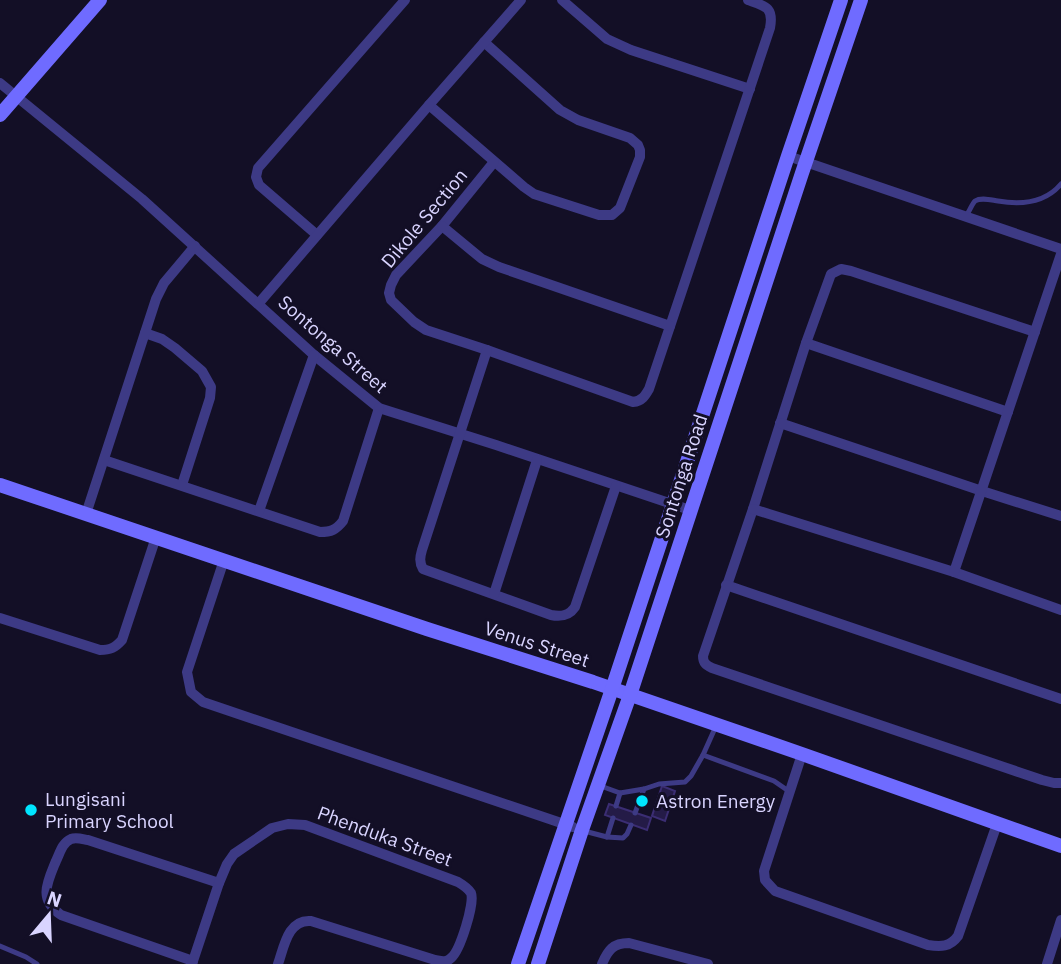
<svg xmlns="http://www.w3.org/2000/svg" width="1061" height="964" viewBox="0 0 1061 964" font-family="'IBM Plex Sans',sans-serif">
<style>
.building{fill:#241b47;stroke:#3b2d73;stroke-width:2}
.lines{fill:none;stroke-linecap:round;stroke-linejoin:round}
.lane{stroke:#3d3a85;stroke-width:5}
.street{stroke:#3d3a85;stroke-width:10}
.secondary{stroke:#6f6bff;stroke-width:14}
.poi-dot{fill:#00e5ff;stroke:#130f26;stroke-width:2.5}
.labels{text-anchor:middle;stroke-width:6;stroke-linejoin:round;paint-order:stroke}
.street-label{font-size:19px;fill:#d9d4ff;stroke:#130f26}
.poi-label{font-size:19px;fill:#d9d4ff;stroke:#130f26;text-anchor:start}
</style>
<rect width="100%" height="100%" fill="#130f26"/>
<!-- building -->
<g class="building">
<polygon points="662,786 675,791 665,821 652,816"/>
<polygon points="609,804 651,818 647,830 605,815"/>
</g>
<g class="lines">
<!-- lane -->
<g class="lane">
<path d="M 966,216 C 969,212 972,204 975,201 C 981,197 991,200 998,201 C 1021,205 1045,203 1061,184"/>
<polyline points="703,755 774,781 790,792"/>
<polyline points="598,785 620,793 644,789 659,784 685,782 691,776 703,755 716,726"/>
<polyline points="616,806 620,793"/>
<polyline points="635,813 644,789"/>
<polyline points="584,831 607,837 623,838 627,834 631,825"/>
<polyline points="607,837 613,818"/>
<polyline points="0,946 26,957 37,964"/>
</g>
<!-- street -->
<g class="street">
<polyline points="562,0 607,39 631,50 750,89"/>
<polyline points="0,83 142,199 314,355 379,408 496,445 690,510"/>
<polyline points="429,105 524,187 534,194 599,215 612,215 620,208 640,157 640,150 638,145 630,138 578,120 560,110 484,42"/>
<polyline points="788,156 1061,249"/>
<path d="M 494,162 L 442,226 L 396,275 L 391,285 L 389,293 L 391,300 L 414,322 L 426,330 L 487,350 L 633,402 C 642,401 645,396 649,389 L 770,28 C 774,7 765,6 748,0"/>
<polyline points="442,226 482,259 499,267 670,326"/>
<polyline points="317,235 259,185 256,177 258,168 405,0"/>
<polyline points="259,303 429,105 521,0"/>
<path d="M 1035,332 L 851,271 L 841,269 L 831,274 L 806,343 L 753,509 L 703,656 C 703,663 706,665 712,668 L 1042,780 L 1054,783 L 1061,783"/>
<polyline points="145,333 162,339 175,348 202,371 211,387 210,398 182,485"/>
<polyline points="806,343 1008,412"/>
<path d="M 487,350 L 422,550 C 420,557 419,562 423,569 L 551,615 C 561,617 569,616 575,607 L 616,486"/>
<polyline points="780,423 982,491 1061,516"/>
<path d="M 104,460 L 320,532 C 331,532 336,530 343,521 L 379,408"/>
<polyline points="753,509 954,572 1061,610"/>
<polyline points="259,511 314,355"/>
<polyline points="86,514 156,299 164,283 195,246"/>
<polyline points="224,560 187,672 191,692 203,702 573,827"/>
<polyline points="954,572 1061,254"/>
<polyline points="726,585 1061,699"/>
<polyline points="494,594 537,460"/>
<path d="M 0,618 L 100,650 C 110,650 115,648 122,640 L 156,537"/>
<path d="M 802,754 L 764,871 L 765,880 L 775,891 L 928,945 C 941,947 950,947 958,936 L 997,824"/>
<path d="M 193,961 L 61,915 C 38,899 47,883 56,861 C 60,853 62,843 71,839 C 76,837 82,839 88,840 L 219,883"/>
<path d="M 192,964 L 219,883 L 227,864 L 234,854 L 272,828 L 288,824 L 305,825 L 458,882 C 463,885 468,888 471,893 C 475,903 460,951 451,958 C 446,963 441,961 435,960 L 311,921 C 288,919 284,947 278,964"/>
<path d="M 602,964 C 608,950 613,943 629,943 L 708,964"/>
<polyline points="1047,964 1061,920"/>
</g>
<!-- secondary -->
<g class="secondary">
<polyline points="0,115 100,0"/>
<polyline points="0,485 427,629 593,682 802,754 1061,846"/>
<polyline points="518,964 612,689 788,156 841,0"/>
<polyline points="538,964 582,830 630,695 802,173 861,0"/>
</g>
</g>
<!-- markers -->
<g class="poi-dot">
<circle cx="642" cy="801" r="7"/>
<circle cx="31" cy="810" r="7"/>
</g>
<g class="labels">
<!-- street labels -->
<g class="street-label">
<text transform="translate(424 218) rotate(-50)" y="7">Dikole Section</text>
<text transform="translate(333 344) rotate(41)" y="7">Sontonga Street</text>
<text transform="translate(681 476) rotate(-72)" y="7">Sontonga Road</text>
<text transform="translate(537 644) rotate(18)" y="7">Venus Street</text>
<text transform="translate(385 836) rotate(20)" y="7">Phenduka Street</text>
</g>
<!-- poi labels -->
<g class="poi-label">
<text x="45" y="806">Lungisani<tspan x="45" dy="22">Primary School</tspan></text>
<text x="656" y="808">Astron Energy</text>
</g>
</g>
<!-- north arrow -->
<g transform="translate(49 915) rotate(19)" stroke="#130f26" stroke-width="5" paint-order="stroke">
<path d="M0-5L12 26L0 18L-12 26Z" fill="#d9d4ff"/>
<text y="-10" font-size="19" font-weight="bold" text-anchor="middle" fill="#d9d4ff">N</text>
</g>
</svg>
